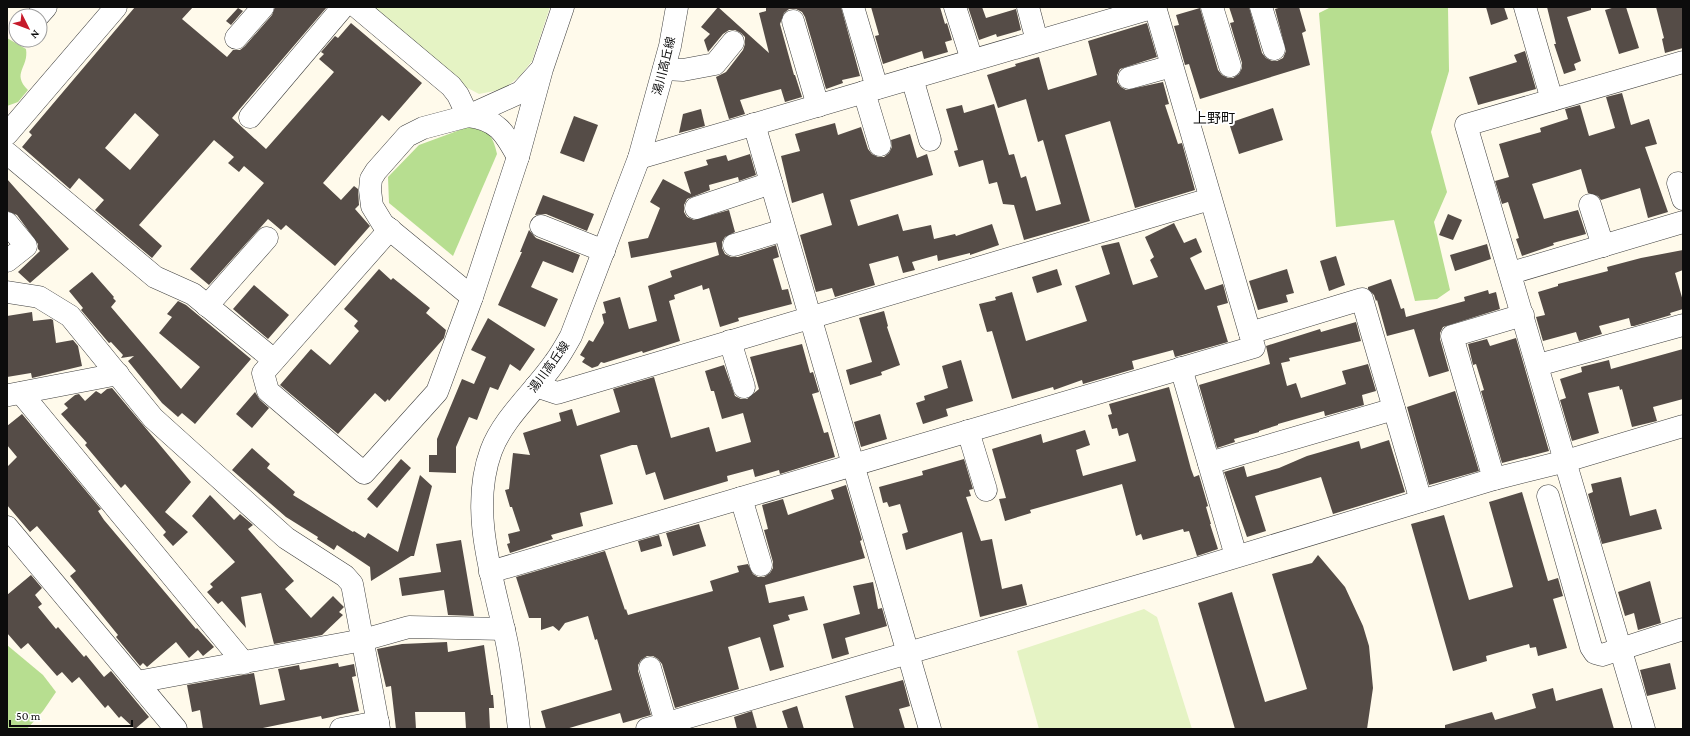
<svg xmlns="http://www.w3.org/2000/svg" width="1690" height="736" viewBox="0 0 1690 736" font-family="'Crimson Pro','Noto Sans JP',serif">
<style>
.forest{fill:#b7de90}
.pitch{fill:#e5f3c4}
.building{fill:#554c47;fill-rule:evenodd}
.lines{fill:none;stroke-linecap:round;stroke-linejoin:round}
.minor-casing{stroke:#3f3f3f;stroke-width:23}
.minor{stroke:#fff;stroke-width:22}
.labels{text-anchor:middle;stroke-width:4;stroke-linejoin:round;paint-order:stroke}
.street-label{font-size:12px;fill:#0c0c0c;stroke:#fff}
.quarter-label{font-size:14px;fill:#0c0c0c;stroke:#fff}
</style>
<rect width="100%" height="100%" fill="#fffaeb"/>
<!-- forest -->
<g class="forest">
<polygon points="1331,7 1448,7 1449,71 1431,132 1447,192 1434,222 1450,290 1437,299 1415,301 1394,220 1336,227 1319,13"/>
<path d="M 7,38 L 26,49 C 29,68 11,73 28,90 L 18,102 L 7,106 Z"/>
<path d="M 468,127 C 489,132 492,133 497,154 L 453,256 L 389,203 L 388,177 L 419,145 Z"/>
<polygon points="7,645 43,675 56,692 43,711 27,729 7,728"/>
</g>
<!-- pitch -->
<g class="pitch">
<polygon points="369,7 550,7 532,61 520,76 505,88 494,91 479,94 464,86"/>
<polygon points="1144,609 1157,617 1192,729 1039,729 1017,651"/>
</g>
<!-- building -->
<g class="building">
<path d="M 135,7 L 193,7 L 182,19 L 227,57 L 233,50 L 240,50 L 245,46 L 272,15 L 275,7 L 327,7 L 232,118 L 266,149 L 334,72 L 319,59 L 324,54 L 321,52 L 335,36 L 338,38 L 351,23 L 422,83 L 389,121 L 382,115 L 323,183 L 341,200 L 354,186 L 358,189 L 359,205 L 355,209 L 370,226 L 335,266 L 286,225 L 281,230 L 268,219 L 209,285 L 190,269 L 264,183 L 244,166 L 239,172 L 228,163 L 234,157 L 214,140 L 139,225 L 162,246 L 152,258 L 95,210 L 104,200 L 79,178 L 70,189 L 22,147 L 32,135 L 29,132 ZM 135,113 L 159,135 L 130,170 L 105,148 Z"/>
<polygon points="718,7 769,53 759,13 766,11 766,7 841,7 860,76 842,80 843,83 826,89 805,17 802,12 796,9 789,9 784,13 780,24 794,75 795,75 802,97 785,102 781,89 740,100 745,114 729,119 716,77 726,72 743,50 745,44 745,37 741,33 735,30 729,30 723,34 708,52 704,40 710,34 701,27"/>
<polygon points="871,7 940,7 945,24 947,23 952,40 945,42 948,52 924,59 922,51 883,64 875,36 879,35"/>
<polygon points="968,7 982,7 986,18 1016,9 1021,30 997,37 996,34 979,40"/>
<polygon points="1229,7 1249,7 1262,53 1266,58 1272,61 1277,61 1283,58 1286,51 1275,9 1282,7 1299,7 1306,31 1302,33 1310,65 1200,99 1189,64 1185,65 1174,26 1179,25 1176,15 1200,8 1218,70 1222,75 1228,78 1233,78 1239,74 1242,68 1242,63 1230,23 1234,22"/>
<polygon points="1486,7 1504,7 1508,19 1491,25"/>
<polygon points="1547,7 1591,7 1591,10 1567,17 1581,61 1574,64 1576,70 1564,74 1554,44 1556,44"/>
<polygon points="1615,7 1626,7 1639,48 1619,54 1605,10"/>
<polygon points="1656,7 1683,7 1683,48 1665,53 1662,39 1664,38"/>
<polygon points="238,8 243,11 231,25 226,21"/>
<polygon points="1147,23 1157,57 1120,69 1117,75 1117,82 1121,87 1126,90 1163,82 1169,104 1165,105 1178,144 1182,143 1195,190 1135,208 1110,121 1065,135 1090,221 1024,240 1014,205 1003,204 997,182 989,184 983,160 959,167 954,151 958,150 946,109 962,105 964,113 994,104 1009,155 1014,154 1021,178 1026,176 1036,211 1061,204 1043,140 1038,142 1026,99 998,108 987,75 1016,66 1015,64 1039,57 1048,90 1097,75 1088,41"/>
<polygon points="1525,51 1536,89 1478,105 1469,77 1517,62 1514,55"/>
<polygon points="1622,93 1631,125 1649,119 1657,144 1645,147 1668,212 1648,218 1640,188 1601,200 1598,196 1588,193 1581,169 1552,178 1532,184 1544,219 1578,210 1586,234 1553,243 1554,245 1522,256 1516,239 1519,238 1508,202 1502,204 1495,181 1509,177 1499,144 1541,132 1540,128 1568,119 1565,109 1580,105 1589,136 1615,128 1606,97"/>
<polygon points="1273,108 1283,140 1239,154 1229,123"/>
<polygon points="701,109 705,126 679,133 683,114"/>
<polygon points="574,116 598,125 584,162 560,153"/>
<polygon points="835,123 838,135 861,127 868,149 872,154 878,157 884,157 889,153 892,147 891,140 910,134 917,158 927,154 933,175 850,200 858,226 898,214 903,231 931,225 934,239 955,234 956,236 992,224 999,245 970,255 970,253 938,261 937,255 912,262 915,270 903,273 898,256 869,264 875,285 835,297 832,288 816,292 800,235 832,225 823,193 792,203 781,156 800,151 795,134"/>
<polygon points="750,154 756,175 739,181 738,177 709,185 710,190 687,199 684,205 684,212 687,217 694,220 729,210 735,232 725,237 722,242 722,248 725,254 731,257 738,257 776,245 779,257 773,259 782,290 788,289 792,304 738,318 739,321 720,327 709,288 703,290 702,285 674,295 675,299 669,301 680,341 643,353 642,351 604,363 601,362 598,366 592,368 582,362 585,358 580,355 589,340 593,342 604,323 602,314 606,313 603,302 620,297 629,329 657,321 648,286 672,277 670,271 719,255 716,242 631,258 628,242 648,238 660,208 650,202 663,179 691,194 684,172 708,165 706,160 726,155 728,161"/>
<polygon points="7,179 69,249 30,283 18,272 40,251 38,249 38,244 17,215 7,211"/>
<polygon points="543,195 594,214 587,231 546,214 535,215"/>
<polygon points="1448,214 1462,220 1453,240 1439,235"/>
<polygon points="1174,223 1184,243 1196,238 1202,252 1190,258 1205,290 1223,284 1228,303 1217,306 1228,342 1175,357 1173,350 1132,361 1134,369 1083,384 1082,380 1054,390 1053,387 1012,399 992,331 987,332 979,304 996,300 995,297 1012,292 1026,341 1087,321 1075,286 1110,274 1101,246 1119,242 1133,285 1158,277 1150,260 1154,257 1145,237"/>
<polygon points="529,230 536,238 580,255 573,273 543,261 531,287 558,299 545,327 498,305 522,252 520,252"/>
<polygon points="1487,244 1491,259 1455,271 1450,255"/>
<polygon points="1683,250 1683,270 1675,273 1683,301 1683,309 1670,313 1671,315 1634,326 1631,326 1629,318 1599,326 1602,334 1579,341 1576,332 1543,341 1536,317 1545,315 1538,292 1558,286 1558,284 1608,271 1607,267 1641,258"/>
<polygon points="1336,256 1345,285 1329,291 1320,261"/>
<polygon points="379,269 391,280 393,278 430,308 426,313 446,330 444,338 389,401 388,399 385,402 375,393 338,434 280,385 311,349 330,365 359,331 354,326 358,321 344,309"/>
<polygon points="1057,269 1062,285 1037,293 1032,277"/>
<polygon points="1287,269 1294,293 1286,295 1288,302 1258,310 1249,281"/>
<polygon points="92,272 114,297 113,298 116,301 111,307 181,389 200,367 159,333 172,317 167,314 178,301 186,305 251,359 195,424 182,413 178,417 162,403 128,361 134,356 121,358 123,355 111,342 109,343 81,310 83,308 69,291"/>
<polygon points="1391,279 1401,309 1404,308 1406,317 1465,301 1464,297 1488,290 1489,294 1496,292 1500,309 1443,327 1440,333 1440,339 1449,371 1429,377 1414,329 1387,336 1377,300 1376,301 1374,295 1368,289 1368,287"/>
<polygon points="254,285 289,315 268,339 233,309"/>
<polygon points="884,311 888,326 887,327 900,365 881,372 882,375 850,385 846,370 872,362 859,318"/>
<polygon points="32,312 33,321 51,319 53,320 56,343 73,340 78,346 82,366 32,378 31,373 7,377 7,316"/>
<polygon points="488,318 535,349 520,371 510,364 498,390 490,387 477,420 469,417 456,447 456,473 429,472 429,455 437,455 437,439 462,379 474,384 486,357 471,350"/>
<polygon points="1356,322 1361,341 1289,358 1290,361 1281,363 1287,386 1296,383 1301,398 1346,384 1342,371 1368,364 1376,391 1362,395 1364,405 1325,416 1324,411 1278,424 1278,425 1259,431 1259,432 1234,439 1235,442 1217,448 1199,385 1270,364 1266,346 1320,329 1321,332"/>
<polygon points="1516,338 1549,451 1502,463 1481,391 1484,390 1476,364 1473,365 1468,344 1487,339 1490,346"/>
<polygon points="802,344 810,373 813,372 819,392 812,394 824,433 828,432 835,457 780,474 779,470 755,477 753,469 727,476 728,481 664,500 655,472 646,475 637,445 632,445 600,455 613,504 580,513 583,526 551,535 553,539 510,553 507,544 510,543 508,534 520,531 512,507 510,507 505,490 509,489 513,453 530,455 523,433 561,421 559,413 572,409 577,426 620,412 613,389 654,377 671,438 709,427 716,452 751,442 743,413 722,419 714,391 711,391 705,371 724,365 735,396 741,399 747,399 759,389 750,357"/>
<polygon points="1683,349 1683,399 1653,407 1657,421 1632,427 1622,389 1620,390 1619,386 1588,393 1599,433 1572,441 1560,400 1566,398 1560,379 1582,372 1581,367 1609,360 1611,369"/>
<polygon points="961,360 973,401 946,409 948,416 923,424 916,403 925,400 924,396 948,388 942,366"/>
<polygon points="1169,387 1191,469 1194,477 1199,475 1208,506 1206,507 1211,524 1210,524 1218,549 1197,556 1189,531 1184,532 1183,529 1143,540 1141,534 1136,536 1122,484 1030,510 1031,513 1005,521 999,499 1006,498 992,449 1041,434 1043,443 1085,430 1090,445 1076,450 1083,476 1136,461 1128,433 1119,436 1117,428 1112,429 1108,415 1112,414 1109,404"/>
<polygon points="112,388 191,482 165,512 188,532 173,546 163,535 166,532 125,484 121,488 85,445 87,443 61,414 68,408 64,404 75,395 79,394 85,401 96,391 101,394 107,389"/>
<polygon points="1455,391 1479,471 1429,485 1407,407"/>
<polygon points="255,392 260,400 269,408 252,428 236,414"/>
<polygon points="22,414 101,509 98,511 104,520 196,629 197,628 214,647 203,656 198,650 189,658 176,642 147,667 143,663 140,666 116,637 118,635 70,576 76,571 37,526 30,532 7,505 7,467 17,457 7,445 7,426"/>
<polygon points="880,414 887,439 861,447 854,422"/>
<polygon points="1389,440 1405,492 1333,514 1321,477 1255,496 1266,531 1247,537 1224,472 1244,466 1247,477 1279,468 1307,456 1359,441 1361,449"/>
<polygon points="252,448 270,464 267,468 295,492 293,495 353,532 354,531 365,538 368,533 398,552 420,475 432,486 414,556 411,556 371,581 370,567 337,545 334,550 317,539 318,537 286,517 232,470"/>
<polygon points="401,459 411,468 377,508 367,499"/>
<polygon points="964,459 973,489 969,490 971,496 966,497 981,541 992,539 1002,589 1022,584 1027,605 980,617 962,532 906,550 902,534 908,532 900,504 889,507 887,502 883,503 879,487 923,475 922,471"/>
<polygon points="1621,477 1630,516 1656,509 1662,529 1602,544 1588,494 1593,492 1591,484"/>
<polygon points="846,485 862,540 860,541 865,558 765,585 769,603 804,596 808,610 788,615 790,620 773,625 784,667 770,671 760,637 728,647 739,689 675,708 662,664 658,659 653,656 647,656 641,660 638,665 638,671 651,715 623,723 620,713 566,729 546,729 541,711 612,690 597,639 595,640 588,616 565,623 559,631 553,626 541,630 541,618 529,618 516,577 605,551 625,610 626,609 628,615 713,591 710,581 739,572 737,566 748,564 753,574 758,577 764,577 770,573 773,568 773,562 764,530 768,529 762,505 783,499 788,515 834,499 831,490"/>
<polygon points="1522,492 1548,581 1558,578 1563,596 1553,599 1567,648 1538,656 1536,647 1530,648 1529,644 1486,656 1487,661 1453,671 1411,524 1444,515 1469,600 1513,587 1489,502"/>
<polygon points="210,495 234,520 240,514 253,525 248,529 294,581 285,589 311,618 333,596 344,607 339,612 343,615 322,635 274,644 261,593 241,597 246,628 222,601 218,604 207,592 213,587 210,584 235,562 192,516"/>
<polygon points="699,524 706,546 673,556 666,533"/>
<polygon points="659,535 662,546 641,552 638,541"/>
<polygon points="461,540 474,616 448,615 444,590 402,596 399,578 441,572 436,544"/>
<polygon points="1318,555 1345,587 1363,626 1369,646 1373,688 1367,729 1235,729 1198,603 1232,592 1265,702 1307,689 1272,574 1312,563"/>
<polygon points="31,575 42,588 35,595 42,604 38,607 56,629 58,627 84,657 86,655 104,677 111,671 149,717 135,729 121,716 119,718 108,705 105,708 79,677 72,683 62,672 57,676 28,643 21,649 7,633 7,595"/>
<polygon points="1650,581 1661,623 1638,630 1634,613 1625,616 1618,592"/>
<polygon points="873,582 878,609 882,608 887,626 845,638 849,654 832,659 823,624 860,614 853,586"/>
<polygon points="447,642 448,652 484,645 491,695 493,695 494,708 489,708 490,729 466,729 465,712 415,712 416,729 396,729 391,686 386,687 377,649 402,644"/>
<polygon points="338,663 339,667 354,664 356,676 352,677 359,711 322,719 321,716 258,729 203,729 200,710 192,712 187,685 254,673 260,705 285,700 278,669 299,665 300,670"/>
<polygon points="1670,663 1676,689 1647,696 1640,670"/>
<polygon points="903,680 910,706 899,709 905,729 854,729 845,696"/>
<polygon points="1553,688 1556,701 1602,688 1614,729 1445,729 1445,725 1492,712 1495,720 1536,708 1532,694"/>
<polygon points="797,706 804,729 788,729 782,711"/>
<polygon points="752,711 757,729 737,729 734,717"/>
</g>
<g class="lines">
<defs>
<g id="minor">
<path d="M 357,7 L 451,86 L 458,95 L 468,116 C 497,119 505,133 518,157"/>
<polyline points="853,7 877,88"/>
<polyline points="955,7 972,60"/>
<polyline points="1028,7 1037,41"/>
<polyline points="1212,7 1230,66"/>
<polyline points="1261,7 1274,49"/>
<polyline points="1525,7 1552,100"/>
<polyline points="38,16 46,7"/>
<polyline points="793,21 818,106"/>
<polyline points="236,38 263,7"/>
<polyline points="664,69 683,70 715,64 733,42"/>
<polyline points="912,78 930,140"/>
<polyline points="1129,78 1172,66"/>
<polyline points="864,92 880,145"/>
<polyline points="250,117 343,7"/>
<polyline points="754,124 930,729"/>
<polyline points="7,134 116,7"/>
<polyline points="7,153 155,277 193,294 274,360"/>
<polyline points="639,158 1155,7"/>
<polyline points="1678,183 1683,199"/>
<polyline points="1590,205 1603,246"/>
<polyline points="696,208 771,183"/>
<polyline points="7,223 26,246 7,261"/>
<polyline points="541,226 604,251"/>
<polyline points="390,229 263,373 268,391 364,473 437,392 440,384 472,297 518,157 542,69 563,7"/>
<polyline points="734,245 784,230"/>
<polyline points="1511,273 1683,222"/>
<polyline points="7,292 39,297 70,316 153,418 286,538 345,576 352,584 379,729"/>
<polyline points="472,297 383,224 372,206 370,190 371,179 376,171 407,136 423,128 468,116 521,92 540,71"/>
<polyline points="207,306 267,238"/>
<polyline points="1250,333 1362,299 1421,501"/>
<polyline points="730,341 744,387"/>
<polyline points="1538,365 1683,325"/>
<polyline points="1181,368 1236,556"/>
<polyline points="536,386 557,393 1210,199"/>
<polyline points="21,393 244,663"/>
<polyline points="9,395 118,374"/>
<polyline points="968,431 986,490"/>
<polyline points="1209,463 1394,409"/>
<polyline points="1494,479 1452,336 1523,315"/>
<polyline points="1548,496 1591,647 1595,653 1602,655 1683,629"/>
<polyline points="741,498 761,565"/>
<polyline points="7,527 176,729"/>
<polyline points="490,572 1254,347 1155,7"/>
<polyline points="650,668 666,723"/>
<polyline points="137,682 363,640 409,627 504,629"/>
<polyline points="341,729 378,722"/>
<path d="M 519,729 C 515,696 512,662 504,630 C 491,573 470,508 491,451 C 503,418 536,390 555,362 C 561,354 566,345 571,336 L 639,158 L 670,46 L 677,7"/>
<polyline points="647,729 1176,575 1494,479 1566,461 1683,426"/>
<polyline points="1644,729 1466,125 1683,62"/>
</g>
</defs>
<!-- minor casing -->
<use href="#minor" class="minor-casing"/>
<!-- minor -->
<use href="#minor" class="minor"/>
</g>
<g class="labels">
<!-- street labels -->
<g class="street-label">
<text transform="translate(664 66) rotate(-76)" y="4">湯川高丘線</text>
<text transform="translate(549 367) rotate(-54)" y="4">湯川高丘線</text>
</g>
<!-- quarter labels -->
<g class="quarter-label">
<text x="1214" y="123">上野町</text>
</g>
</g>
<!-- border -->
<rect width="1690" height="736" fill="none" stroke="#0c0c0c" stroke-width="16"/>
<!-- north arrow -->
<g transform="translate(28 28) rotate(132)"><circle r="19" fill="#ffffff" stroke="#9e9e9e"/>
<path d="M0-3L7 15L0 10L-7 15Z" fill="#c61a2a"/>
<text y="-6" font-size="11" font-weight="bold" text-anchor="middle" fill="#0c0c0c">N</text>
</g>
<!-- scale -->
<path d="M10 720v6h122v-6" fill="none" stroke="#0c0c0c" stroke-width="2"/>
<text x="16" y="720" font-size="12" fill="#0c0c0c" stroke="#ffffff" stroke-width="3" paint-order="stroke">50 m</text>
</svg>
